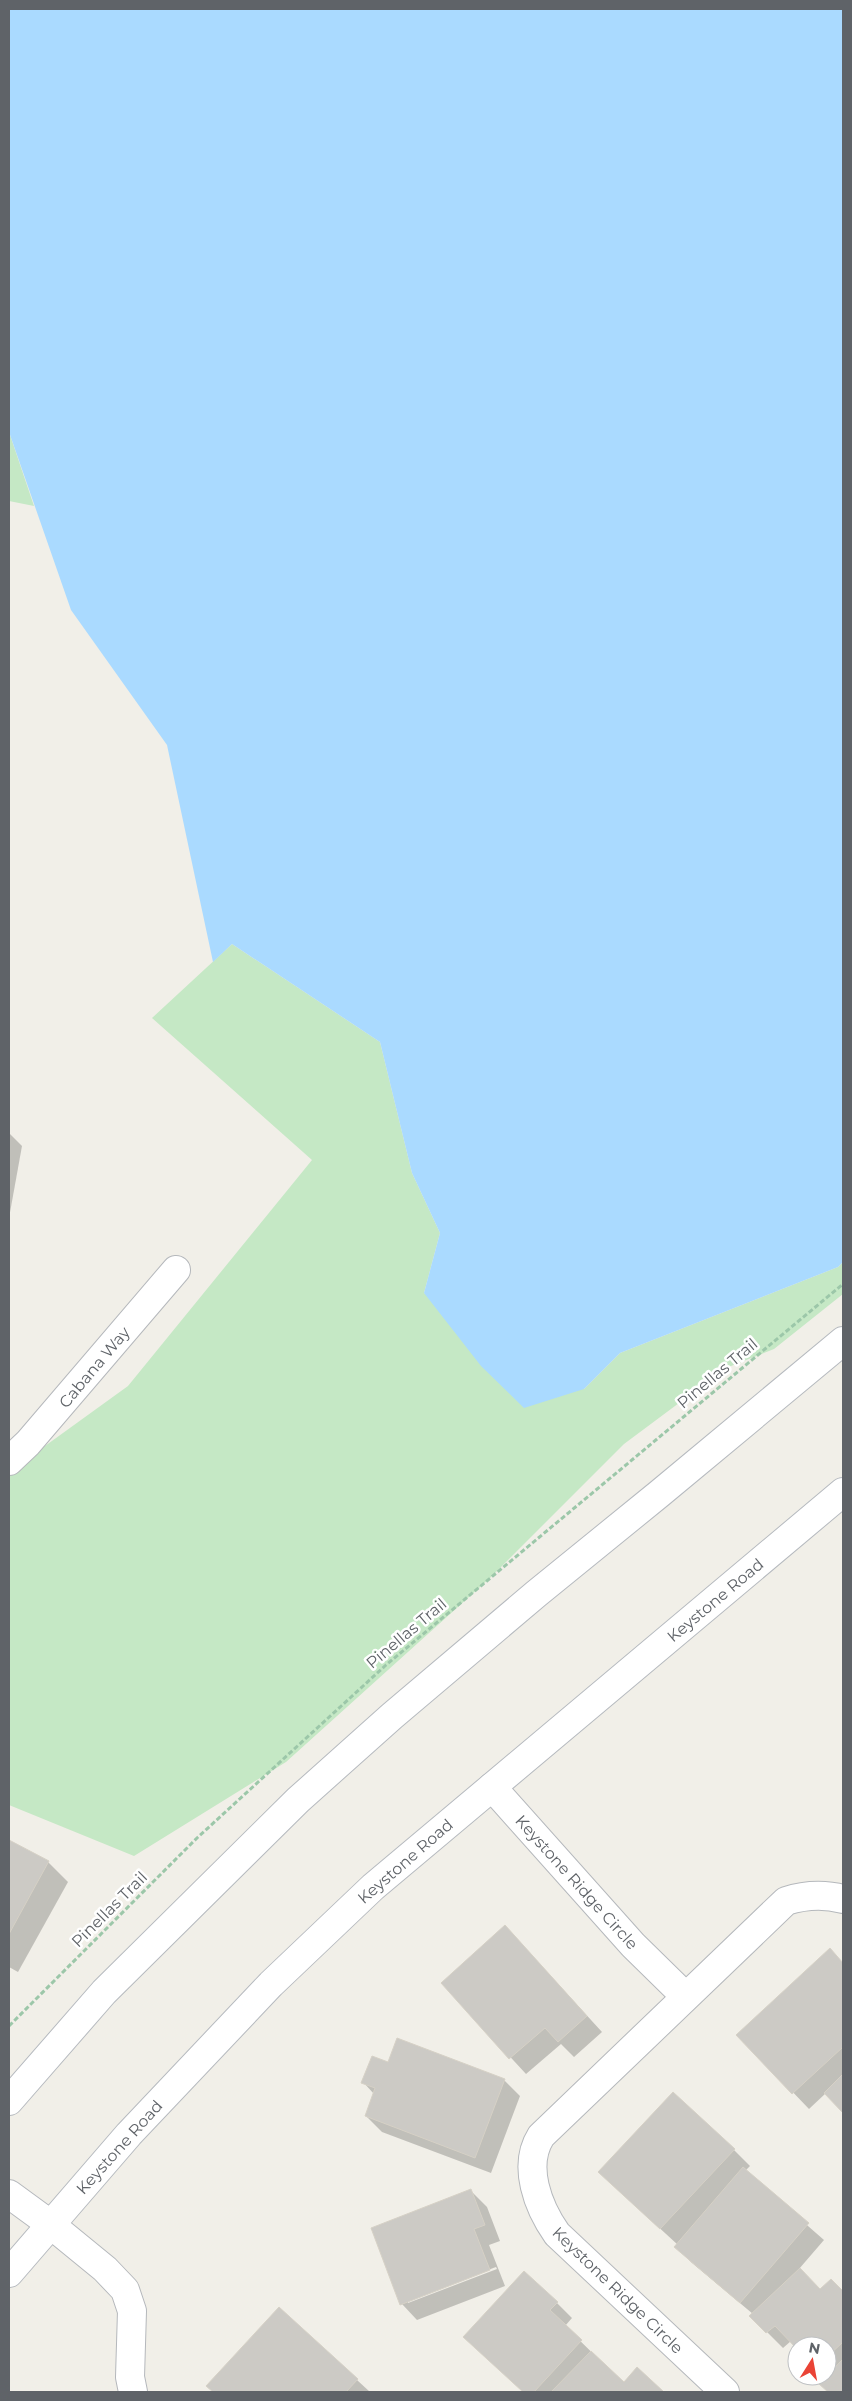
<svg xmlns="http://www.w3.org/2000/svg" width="852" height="2401" viewBox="0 0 852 2401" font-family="Montserrat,sans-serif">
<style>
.green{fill:#c5e8c5}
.water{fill:#aadaff}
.shadow{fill:#0003;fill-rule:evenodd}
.building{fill:#cccac5;stroke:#d6d1c6}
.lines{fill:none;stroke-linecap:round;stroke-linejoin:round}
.minor-casing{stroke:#b5b8bc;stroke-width:30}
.secondary-casing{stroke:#b6babf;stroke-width:30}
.path{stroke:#9cc7a9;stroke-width:3;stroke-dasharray:5 2.5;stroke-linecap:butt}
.minor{stroke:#fff;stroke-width:28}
.secondary{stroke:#fff;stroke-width:28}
.labels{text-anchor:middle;stroke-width:5;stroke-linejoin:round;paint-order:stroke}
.street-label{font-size:16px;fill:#5f6368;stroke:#fff}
</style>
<rect width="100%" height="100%" fill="#f1efe8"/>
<!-- green -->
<g class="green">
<polygon points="9,432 34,506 9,501"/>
<polygon points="232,944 380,1042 412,1173 440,1233 424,1293 584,1389 620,1353 838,1267 843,1262 843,1294 774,1349 726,1368 624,1444 490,1578 286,1762 134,1856 9,1805 9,1472 128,1386 312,1160 152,1018"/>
</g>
<!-- water -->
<polygon class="water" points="9,9 843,9 843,1262 838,1267 620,1353 584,1389 524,1408 481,1366 424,1293 440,1233 412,1173 380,1042 232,944 213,962 167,745 71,610 9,432"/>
<!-- shadow -->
<g class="shadow">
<polygon points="9,1133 22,1146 9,1218"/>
<polygon points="9,1841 48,1862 68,1882 18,1972 9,1967"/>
<polygon points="505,1926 602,2032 574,2057 561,2044 526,2074 442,1983"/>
<polygon points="830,1950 843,1964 843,2111 826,2093 809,2109 738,2035"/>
<polygon points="389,2064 504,2080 520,2096 491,2173 382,2132 366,2116 374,2094 363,2082"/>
<polygon points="734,2150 750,2166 745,2171 824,2240 799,2269 820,2290 831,2280 843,2293 843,2392 829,2392 821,2384 827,2378 825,2376 827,2376 827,2346 797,2347 791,2341 783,2348 751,2316 753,2314 692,2263 676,2247 678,2245 616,2188"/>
<path d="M 471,2191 L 487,2207 L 500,2241 L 489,2245 L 505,2286 L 417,2320 L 402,2304 ZM 496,2267 L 497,2269 L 408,2303 L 408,2300 Z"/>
<polygon points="557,2303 572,2318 565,2326 624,2384 638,2369 663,2392 524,2392 481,2353"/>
<polygon points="279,2309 357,2380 370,2392 214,2392 208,2386"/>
</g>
<!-- building -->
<g class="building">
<polygon points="9,1840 49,1861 9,1934"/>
<polygon points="505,1925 587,2016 558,2042 545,2028 509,2059 441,1983"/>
<polygon points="830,1948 843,1963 843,2047 792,2094 736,2035"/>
<polygon points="397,2038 505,2079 475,2158 365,2116 375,2088 361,2083 372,2056 388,2062"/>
<polygon points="843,2074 843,2113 824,2093"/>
<polygon points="673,2092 735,2149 660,2229 598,2172"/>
<polygon points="743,2167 809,2223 740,2303 674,2247"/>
<polygon points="471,2189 485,2225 474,2229 490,2270 400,2305 371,2228"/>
<polygon points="800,2268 820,2289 831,2279 843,2291 843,2342 827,2357 827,2346 797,2346 797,2349 775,2326 766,2333 749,2316"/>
<polygon points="524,2271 558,2302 550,2310 582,2340 534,2392 523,2392 463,2337"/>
<polygon points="279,2307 358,2379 346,2392 213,2392 206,2386"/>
<polygon points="591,2351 624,2382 637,2367 664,2392 551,2392"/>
<polygon points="843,2359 843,2392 828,2392 819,2384"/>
</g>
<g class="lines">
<defs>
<g id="minor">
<polyline points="9,1461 28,1443 176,1270"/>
<polyline points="492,1787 633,1945 685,1996"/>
<polyline points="9,2194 50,2224 105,2269 125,2290 132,2311 130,2377 133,2392"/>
<path d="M 725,2392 L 557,2234 C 538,2207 522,2166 541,2136 L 786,1901 C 805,1895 824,1894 843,1899"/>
</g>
<g id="secondary">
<polyline points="9,2101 104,1992 298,1800 392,1716 536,1594 659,1494 843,1341"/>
<polyline points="9,2273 129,2134 271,1984 373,1887 843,1492"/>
</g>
</defs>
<!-- minor casing -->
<use href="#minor" class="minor-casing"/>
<!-- secondary casing -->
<use href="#secondary" class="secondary-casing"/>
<!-- path -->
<polyline class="path" points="9,2026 197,1838 386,1665 843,1284"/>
<!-- minor -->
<use href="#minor" class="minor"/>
<!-- secondary -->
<use href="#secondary" class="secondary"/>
</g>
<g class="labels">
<!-- street labels -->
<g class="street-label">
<text transform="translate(94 1367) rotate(-50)" y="6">Cabana Way</text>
<text transform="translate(717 1373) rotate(-40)" y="6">Pinellas Trail</text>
<text transform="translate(715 1600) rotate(-40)" y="6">Keystone Road</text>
<text transform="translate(406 1633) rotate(-40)" y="6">Pinellas Trail</text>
<text transform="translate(405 1861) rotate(-41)" y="6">Keystone Road</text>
<text transform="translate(577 1882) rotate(48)" y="6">Keystone Ridge Circle</text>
<text transform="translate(109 1909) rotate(-45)" y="6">Pinellas Trail</text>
<text transform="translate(119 2147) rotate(-48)" y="6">Keystone Road</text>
<text transform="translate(618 2290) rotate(44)" y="6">Keystone Ridge Circle</text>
</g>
</g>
<!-- border -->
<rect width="852" height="2401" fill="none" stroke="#5f6368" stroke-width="20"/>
<!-- north arrow -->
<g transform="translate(812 2361) rotate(11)"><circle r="24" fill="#ffffff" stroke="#bfc1c3"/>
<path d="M0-4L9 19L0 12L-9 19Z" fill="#ea4335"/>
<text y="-8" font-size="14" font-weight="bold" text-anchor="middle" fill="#5f6368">N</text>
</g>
</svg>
